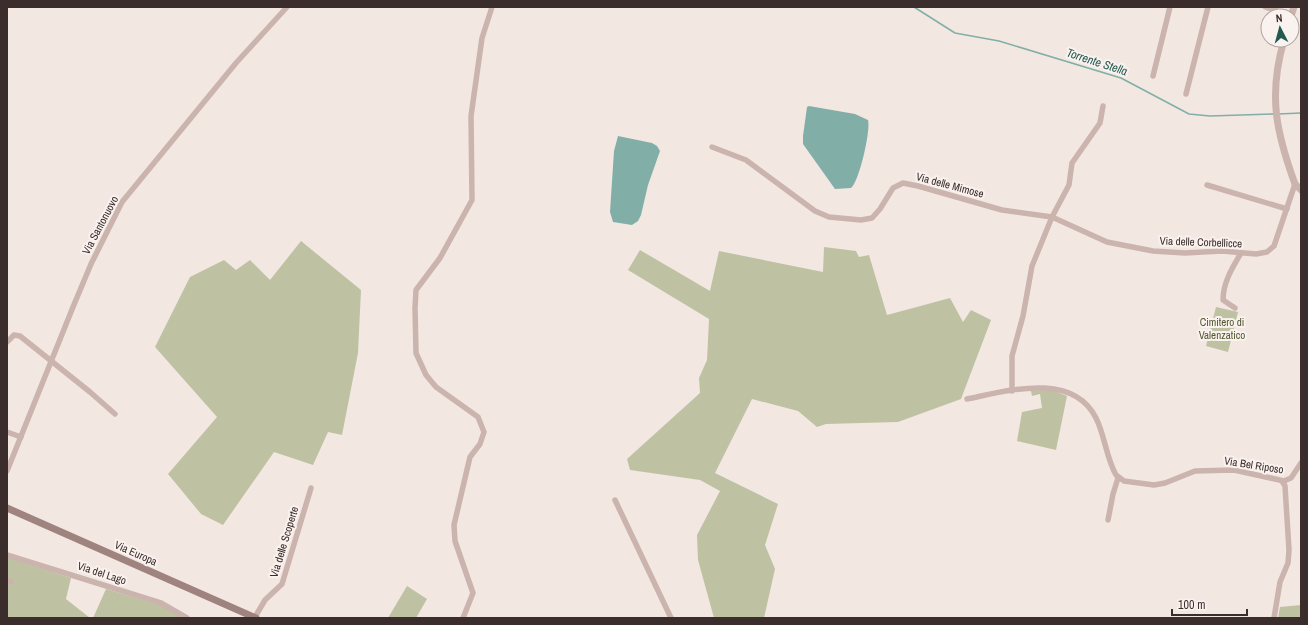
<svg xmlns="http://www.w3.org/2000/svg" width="1308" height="625" viewBox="0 0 1308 625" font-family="'Archivo Narrow',sans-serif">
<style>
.green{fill:#bec2a2}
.water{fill:#81afa7}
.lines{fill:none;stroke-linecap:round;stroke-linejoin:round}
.stream{stroke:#81afa7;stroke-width:1.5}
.minor{stroke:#cbb4ad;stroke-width:5.5}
.tertiary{stroke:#cbb4ad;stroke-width:7}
.secondary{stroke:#9f837f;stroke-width:7}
.labels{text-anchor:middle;stroke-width:4;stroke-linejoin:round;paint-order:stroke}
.street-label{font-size:11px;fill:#3a2d2c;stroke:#faf2ee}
.park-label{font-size:11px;fill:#525730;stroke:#faf2ee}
.water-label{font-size:12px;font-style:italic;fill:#225a52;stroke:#faf2ee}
</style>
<rect width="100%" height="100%" fill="#f3e7e2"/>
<!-- green -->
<g class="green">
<polygon points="301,241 361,290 358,353 342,435 328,432 313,465 274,452 223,525 201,514 168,474 217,417 155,347 190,277 224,260 236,270 250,260 270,280"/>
<polygon points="824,247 856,251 859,257 869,255 887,315 950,298 963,322 971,310 991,320 961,399 898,422 826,424 817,427 798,411 752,399 715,473 778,504 765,545 775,569 764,618 714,618 698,560 697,535 720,491 700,480 630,470 627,459 700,393 699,378 707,360 709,319 628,270 640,250 710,291 719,251 823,272"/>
<polygon points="1216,307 1238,312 1228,352 1206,346"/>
<polygon points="1049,389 1067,396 1056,450 1017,441 1022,412 1042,408 1040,394 1032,396 1031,391"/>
<polygon points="7,557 71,578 66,599 90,618 7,618"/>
<polygon points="407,586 427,599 416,618 388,618"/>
<polygon points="106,589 163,606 182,618 93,618"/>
<polygon points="1301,605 1301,618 1278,618 1280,607"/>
</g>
<!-- water -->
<g class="water">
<path d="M 809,106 L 855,114 L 868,120 C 871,130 859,182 851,188 L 835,189 L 803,144 L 803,136 L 807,107 Z"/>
<polygon points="618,136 652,143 657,146 660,151 648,185 641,215 638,221 632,225 613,222 610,212 614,151"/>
</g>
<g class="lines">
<!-- stream -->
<g class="stream">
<polyline points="914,7 955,33 999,41 1121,78 1189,114 1210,116 1274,114"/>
<polyline points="1278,114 1301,113"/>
</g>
<!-- minor -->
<g class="minor">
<polyline points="1265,7 1291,16"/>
<polyline points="1153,76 1170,7"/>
<polyline points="1186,94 1208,7"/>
<polyline points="712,147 746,160 815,211 829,217 861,220 872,218 880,209 893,188 903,183 918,186 1002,210 1052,217 1069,185 1072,163 1100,123 1103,106"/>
<polyline points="1207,185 1287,209"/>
<path d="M 1235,308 L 1223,300 C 1223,283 1232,268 1241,253"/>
<polyline points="7,342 14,335 20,336 90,392 115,414"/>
<polyline points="1012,391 1012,356 1023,316 1032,266 1052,217 1107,242 1153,251 1185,253 1222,251 1256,254 1267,252 1274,246 1295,184"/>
<path d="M 967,399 C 1007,391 1072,371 1096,418 C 1105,436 1106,457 1116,475 L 1124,481 L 1154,485 L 1165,483 L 1195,471 L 1234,470 L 1284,481 L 1291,478 L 1301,463"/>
<polyline points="7,432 21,437"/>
<polyline points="7,471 73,307 91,264 122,202 236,63 287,7"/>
<polyline points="615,500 671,618"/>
<polyline points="1108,520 1113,494 1118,478"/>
<polyline points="7,555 161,603 187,618"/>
<polyline points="7,580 11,582"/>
<polyline points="255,617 265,600 282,584 311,488"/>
<polyline points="463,618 473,593 455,541 454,525 470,457 480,444 484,432 478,417 436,387 426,375 416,353 415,308 416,290 440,258 472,200 471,116 482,38 492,7"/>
<polyline points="1274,618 1280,582 1288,563 1289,550 1285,486 1282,481"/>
</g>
<!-- tertiary -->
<g class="tertiary">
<polyline points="1291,16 1294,7"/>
<path d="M 1284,40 C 1268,95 1276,132 1295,184 L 1301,190"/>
</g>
<!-- secondary -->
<polyline class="secondary" points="7,508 256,618"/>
</g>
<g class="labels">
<!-- street labels -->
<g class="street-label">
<text transform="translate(950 185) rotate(15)" y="4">Via delle Mimose</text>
<text transform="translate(100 225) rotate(-62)" y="4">Via Santonuovo</text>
<text transform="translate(1201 242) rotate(2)" y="4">Via delle Corbellicce</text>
<text transform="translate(1254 465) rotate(9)" y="4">Via Bel Riposo</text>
<text transform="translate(284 542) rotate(-73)" y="4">Via delle Scoperte</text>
<text transform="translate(136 553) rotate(24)" y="4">Via Europa</text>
<text transform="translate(102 573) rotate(18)" y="4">Via del Lago</text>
</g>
<!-- park labels -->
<g class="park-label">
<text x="1222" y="326">Cimitero di<tspan x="1222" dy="13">Valenzatico</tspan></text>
</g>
<!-- water labels -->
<g class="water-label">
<text transform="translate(1097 62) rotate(18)" y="4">Torrente Stella</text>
</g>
</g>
<!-- border -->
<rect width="1308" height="625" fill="none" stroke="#3a2d2c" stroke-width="16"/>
<!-- north arrow -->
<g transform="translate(1280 28) rotate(354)"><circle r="19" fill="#faf2ee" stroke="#ada3a0"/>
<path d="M0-3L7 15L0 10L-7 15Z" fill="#225a52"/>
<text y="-6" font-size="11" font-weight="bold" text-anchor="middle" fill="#3a2d2c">N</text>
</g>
<!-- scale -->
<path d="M1172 609v6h75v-6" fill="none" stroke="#3a2d2c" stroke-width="2"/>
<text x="1178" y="609" font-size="12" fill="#3a2d2c" stroke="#faf2ee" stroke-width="3" paint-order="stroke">100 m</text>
</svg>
